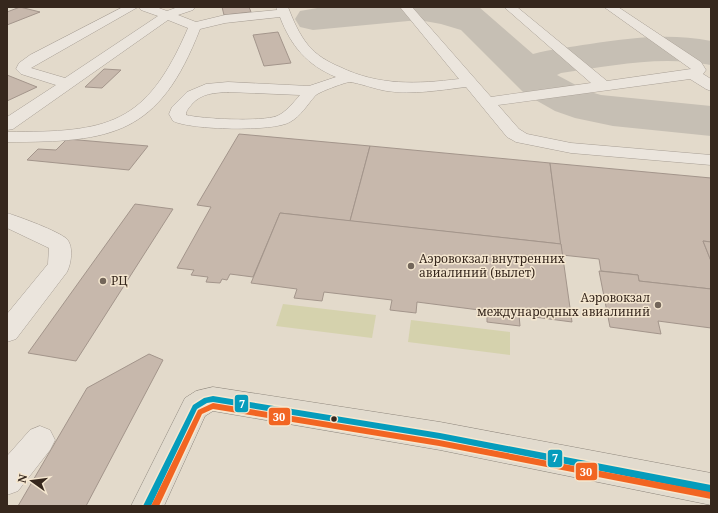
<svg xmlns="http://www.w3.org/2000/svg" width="718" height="513" viewBox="0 0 718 513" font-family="'Noto Serif',serif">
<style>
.green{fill:#d5d2ad}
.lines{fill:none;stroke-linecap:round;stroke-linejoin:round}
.taxiway{fill:#c6bfb4;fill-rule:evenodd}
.building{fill:#c7b8ac;stroke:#a3958b}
.minor-casing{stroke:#a89f95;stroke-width:1}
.major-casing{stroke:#8d857b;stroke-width:1}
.minor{fill:#ebe5dd;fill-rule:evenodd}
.major{fill:#e2dbce;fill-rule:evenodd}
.bus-1-casing{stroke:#f5e7d0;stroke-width:3}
.bus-2-casing{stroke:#f5e7d0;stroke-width:3}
.bus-1{fill:#059cbc;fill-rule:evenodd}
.bus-2{fill:#f26522;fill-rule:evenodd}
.poi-dot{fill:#73665a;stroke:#f5e7d0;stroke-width:1.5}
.bus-dot{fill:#36271d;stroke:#f5e7d0;stroke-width:1.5}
.labels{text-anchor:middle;stroke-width:3;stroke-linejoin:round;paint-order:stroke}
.poi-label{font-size:12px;fill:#36271d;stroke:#f5e7d0;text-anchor:start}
.line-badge{stroke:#f5e7d0;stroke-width:1.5}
.badge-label{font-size:11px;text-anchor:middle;font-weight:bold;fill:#fff}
</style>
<rect width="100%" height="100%" fill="#e3dacb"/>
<!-- green -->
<g class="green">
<polygon points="283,304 376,315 372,338 276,326"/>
<polygon points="411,320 510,332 510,355 408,342"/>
</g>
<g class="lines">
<!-- taxiway -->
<path class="taxiway" d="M 323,7 L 479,7 L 533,54 C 551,49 570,47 590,44 C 630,38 670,33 711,41 L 711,65 C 660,55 611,66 561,73 L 557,75 L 587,91 L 601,95 L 711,106 L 711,136 L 613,126 L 575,118 L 555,111 L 525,94 L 461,30 L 441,24 L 419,20 L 313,30 L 300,27 L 295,19 L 300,11 Z"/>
</g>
<!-- building -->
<g class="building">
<polygon points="20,7 40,12 7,25 7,12"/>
<polygon points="222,7 249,7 251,12 224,15"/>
<polygon points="278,32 291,63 264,66 253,35"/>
<polygon points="104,69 121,70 102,88 85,87"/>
<polygon points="7,75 37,87 7,101"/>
<polygon points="239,134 370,146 350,221 280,213 253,277 230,274 227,280 222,279 220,283 206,282 208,277 191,275 194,270 177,268 211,207 197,205"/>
<polygon points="67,139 148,146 129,170 27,160 38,149 56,150"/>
<polygon points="370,146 550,163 561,244 350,221"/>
<polygon points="550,163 711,178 711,242 703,241 711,261 711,289 639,281 638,275 601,271 599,259 562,255"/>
<polygon points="135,204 173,209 76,361 28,353"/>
<polygon points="280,213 561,244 572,322 519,315 520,326 487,322 487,311 417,302 416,313 390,310 392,300 324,292 322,301 294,298 297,289 251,283"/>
<polygon points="703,241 711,242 711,261"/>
<polygon points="599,271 638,275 639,281 711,289 711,328 658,321 661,334 610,327"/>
<polygon points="149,354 163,360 86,506 18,506 87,388"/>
</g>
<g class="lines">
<defs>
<g id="minor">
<path d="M 123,7 L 138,7 L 31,68 L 65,78 L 158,16 L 141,10 L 139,7 L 156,7 L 167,11 L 178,7 L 195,7 L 193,10 L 178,15 L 196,22 L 225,15 L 277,10 L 276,7 L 288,7 C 293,20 299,34 308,45 C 316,55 328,62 340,67 C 379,86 417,84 459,79 L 400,7 L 412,7 L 491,97 L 591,83 L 504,7 L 517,7 L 607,81 L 691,69 L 604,7 L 618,7 L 701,62 L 706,70 L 703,74 L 711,79 L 711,91 L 706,89 L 690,79 L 498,105 L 519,129 L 527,134 L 571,143 L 711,155 L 711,165 L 571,153 L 516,142 L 507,137 L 466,87 C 440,90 413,95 387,91 C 378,90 356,82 349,82 C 344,83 318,92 315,96 C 307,105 301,116 290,122 C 274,132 190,130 173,121 L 169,114 L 172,107 L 187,92 L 206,84 L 228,82 L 309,86 L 336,77 C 307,65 291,46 280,17 L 225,23 L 200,29 C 159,135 113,142 7,142 L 7,132 C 108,132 146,126 188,28 L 168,20 L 13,129 L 7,130 L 7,117 L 56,85 L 21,74 L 16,69 L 19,63 L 30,55 ZM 228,92 L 300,95 C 294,102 285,113 277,116 C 262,122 202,119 186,115 C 186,110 189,108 192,104 C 202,93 214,93 228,92 Z"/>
<path d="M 7,213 C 20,217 58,231 67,239 C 74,247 71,264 67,272 L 16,339 L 7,342 L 7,314 L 48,264 L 49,248 L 7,228 Z"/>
<polygon points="40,426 50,430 55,440 50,450 18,491 7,495 7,456 30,430"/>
</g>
<polygon id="major" points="213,387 440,422 711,473 711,505 440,450 213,411 205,416 164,506 131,506 185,398 196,391"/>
</defs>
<!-- minor casing -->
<use href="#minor" class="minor-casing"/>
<!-- major casing -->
<use href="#major" class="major-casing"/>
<!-- minor -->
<use href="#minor" class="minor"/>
<!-- major -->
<use href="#major" class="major"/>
<defs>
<polygon id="bus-1" points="213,396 440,433 711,485 711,493 440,439 213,402 207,403 197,409 151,506 143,506 193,405 204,398"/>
<polygon id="bus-2" points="213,403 439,440 710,492 711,493 711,499 439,446 213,409 202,414 159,506 151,506 198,410"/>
</defs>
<!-- bus-1 casing -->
<use href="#bus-1" class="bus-1-casing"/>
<!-- bus-2 casing -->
<use href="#bus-2" class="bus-2-casing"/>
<!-- bus-1 -->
<use href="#bus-1" class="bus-1"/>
<!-- bus-2 -->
<use href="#bus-2" class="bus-2"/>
</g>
<!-- markers -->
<g class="poi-dot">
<circle cx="411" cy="266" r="4"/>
<circle cx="103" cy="281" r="4"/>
<circle cx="658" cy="305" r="4"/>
</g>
<circle class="bus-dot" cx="334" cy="419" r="3.5"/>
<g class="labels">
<!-- poi labels -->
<g class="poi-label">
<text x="419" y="263">Аэровокзал внутренних<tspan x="419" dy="14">авиалиний (вылет)</tspan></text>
<text x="111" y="285">РЦ</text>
<text x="650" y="302" text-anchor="end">Аэровокзал<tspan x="650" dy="14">международных авиалиний</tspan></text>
</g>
</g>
<g class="line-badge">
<rect x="234" y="394" width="15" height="19" rx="4" fill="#059cbc"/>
<rect x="268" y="407" width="23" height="19" rx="4" fill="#f26522"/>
<rect x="547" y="449" width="16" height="19" rx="4" fill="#059cbc"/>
<rect x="575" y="462" width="23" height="19" rx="4" fill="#f26522"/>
</g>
<g class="badge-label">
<text x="242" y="408">7</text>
<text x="279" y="421">30</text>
<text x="555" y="462">7</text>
<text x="586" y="476">30</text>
</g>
<!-- border -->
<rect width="718" height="513" fill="none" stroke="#36271d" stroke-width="16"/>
<!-- north arrow -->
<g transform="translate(32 481) rotate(284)" stroke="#f5e7d0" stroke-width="3" paint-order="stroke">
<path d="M0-3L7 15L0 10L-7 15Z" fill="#36271d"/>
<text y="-6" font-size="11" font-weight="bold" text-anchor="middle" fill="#36271d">N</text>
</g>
</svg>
